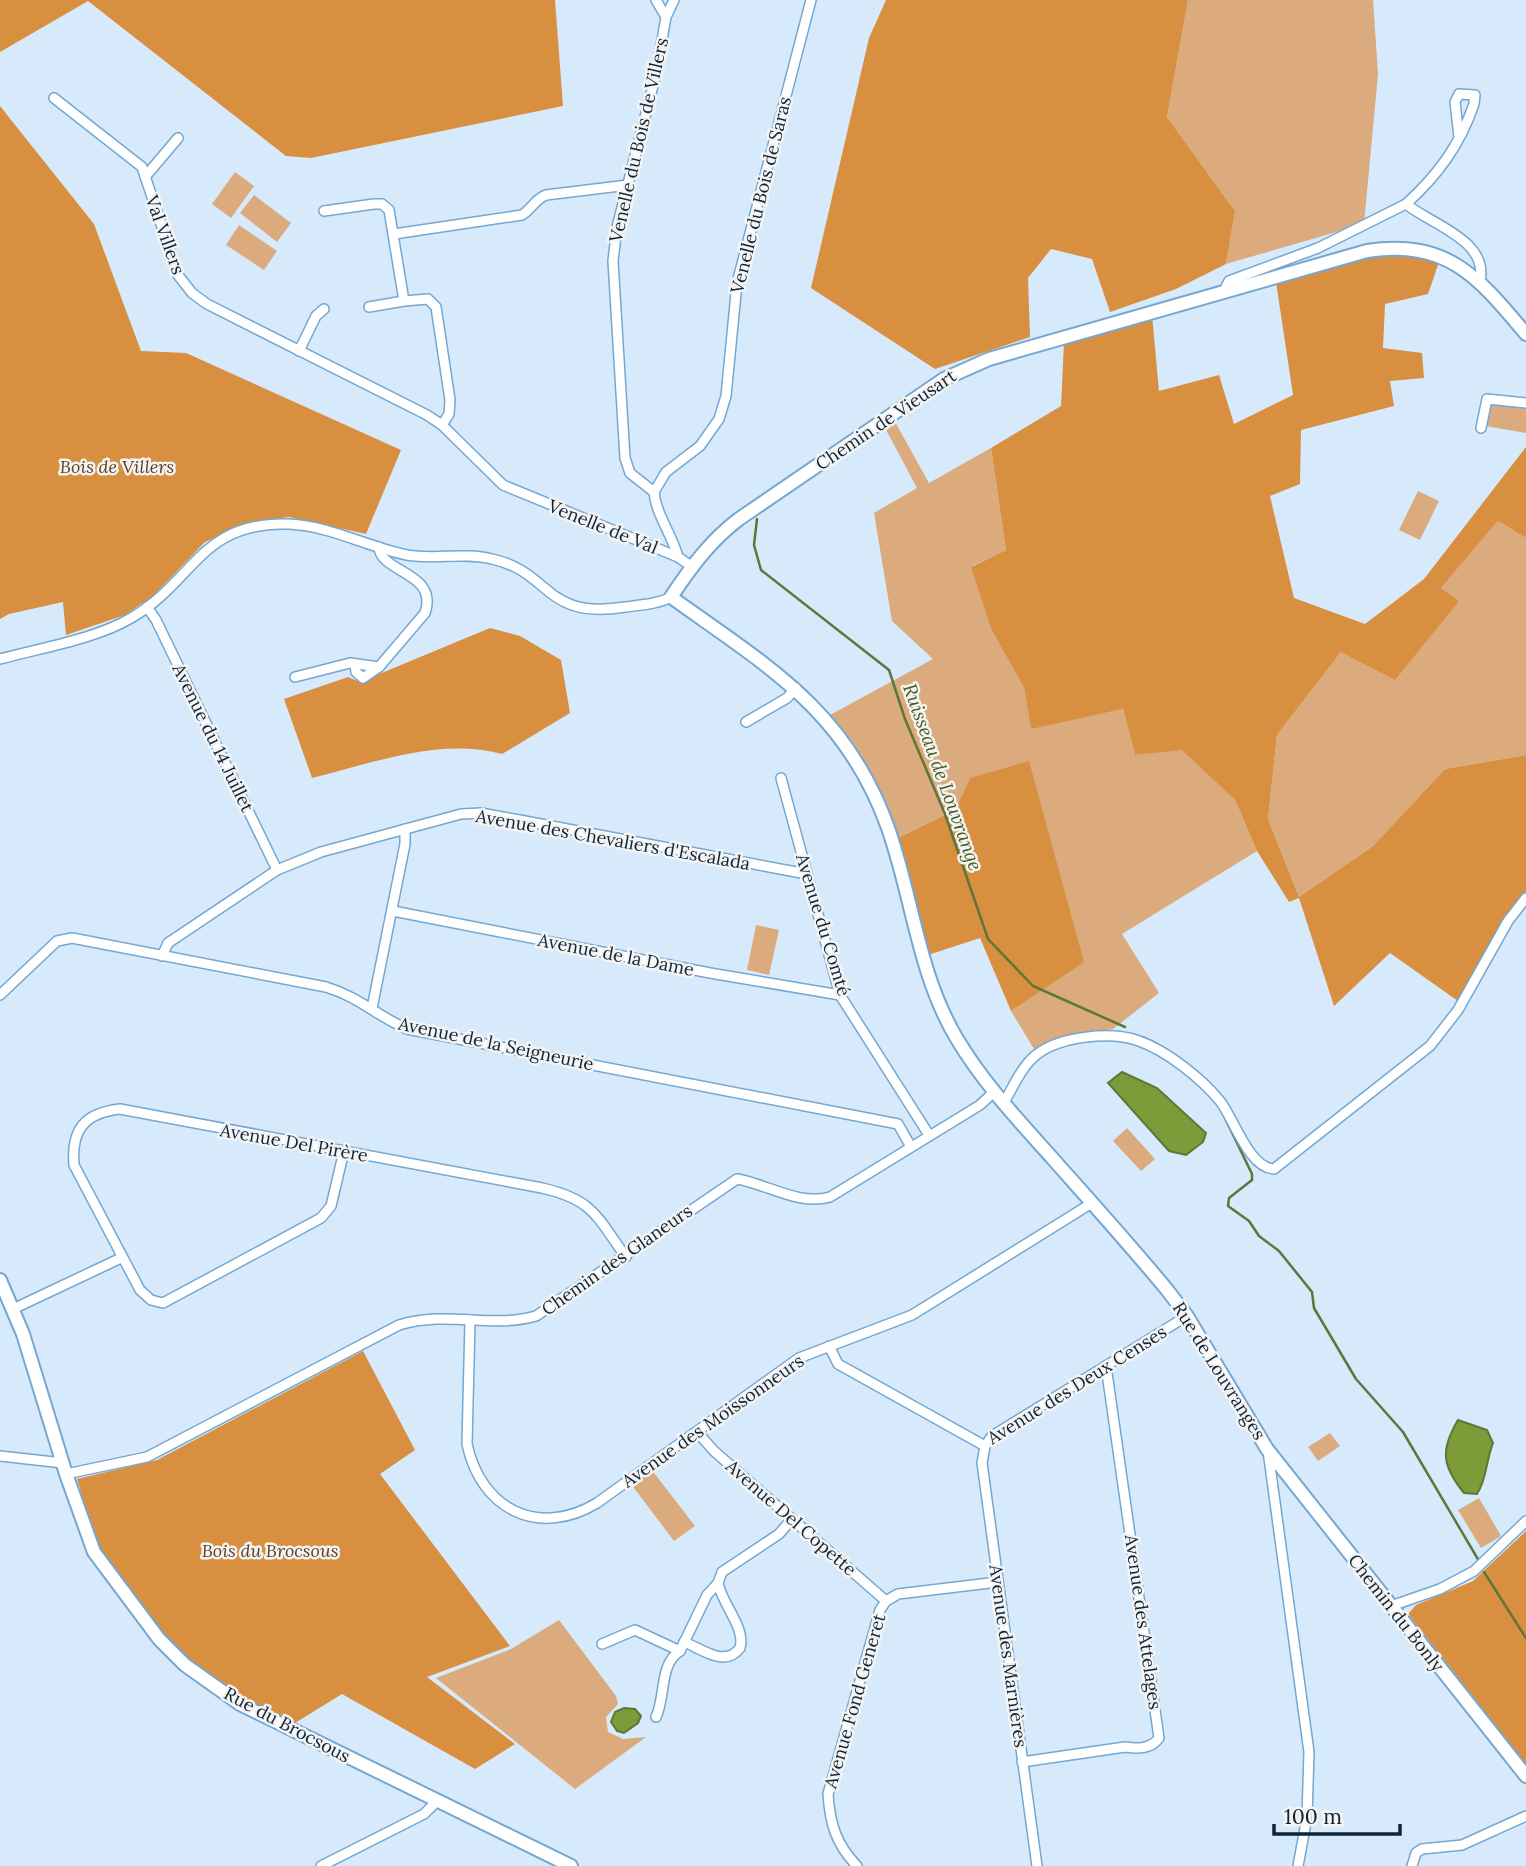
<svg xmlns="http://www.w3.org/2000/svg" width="1526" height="1866" viewBox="0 0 1526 1866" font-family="Lora,serif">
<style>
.green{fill:#dbab7e}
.forest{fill:#d98f40}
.water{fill:#7d9b38;stroke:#5c7737;stroke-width:2}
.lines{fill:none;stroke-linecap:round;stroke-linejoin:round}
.stream{stroke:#5c7737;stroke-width:2.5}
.street-casing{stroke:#74a7d1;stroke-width:12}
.secondary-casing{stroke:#74a7d1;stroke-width:16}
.street{stroke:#fff;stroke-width:9}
.secondary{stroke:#fff;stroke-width:12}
.labels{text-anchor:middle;stroke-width:5;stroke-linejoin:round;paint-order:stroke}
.street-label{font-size:18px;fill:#102435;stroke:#f4f4f4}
.park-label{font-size:18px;font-style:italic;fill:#604021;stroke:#f4f4f4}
.water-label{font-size:19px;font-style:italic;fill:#4a5e1a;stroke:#f4f4f4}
</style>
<rect width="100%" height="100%" fill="#d6eafc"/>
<!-- green -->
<g class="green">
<polygon points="1188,0 1373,0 1378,74 1364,224 1226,264 1235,211 1167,117"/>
<polygon points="235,172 254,186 231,218 212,204"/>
<polygon points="254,195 291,223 277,242 240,213"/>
<polygon points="239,225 277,251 264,270 226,245"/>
<polygon points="1488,402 1526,406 1526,433 1485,426"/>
<polygon points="894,420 929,483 991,448 1006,550 972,566 992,628 1024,688 1031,728 1123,709 1135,755 1182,749 1235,800 1257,851 1122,934 1159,993 1113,1029 1067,1036 1034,1049 1011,1011 1083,962 970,778 955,810 898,838 854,744 830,715 933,659 892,621 874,513 917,488 884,426"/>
<polygon points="1418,491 1439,501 1420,540 1399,530"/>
<polygon points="1498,521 1526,538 1526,755 1445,769 1373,846 1299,897 1268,819 1277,735 1341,652 1459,602 1441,588"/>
<polygon points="756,925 779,930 769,975 747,970"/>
<polygon points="1127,1128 1155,1159 1141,1171 1113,1141"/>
<polygon points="1330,1433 1340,1446 1318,1461 1308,1447"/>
<polygon points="651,1469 695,1526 674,1541 631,1484"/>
<polygon points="1479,1498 1501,1536 1481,1548 1458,1510"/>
<polygon points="559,1620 616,1696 618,1704 606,1717 608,1732 623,1739 646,1737 575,1789 436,1678 511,1649"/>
</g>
<!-- forest -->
<g class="forest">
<polygon points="0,0 555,0 563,106 311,158 286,156 88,1 0,52"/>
<polygon points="886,0 1188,0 1167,117 1235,211 1226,264 1176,289 1110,312 1092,259 1051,249 1028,278 1030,337 935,369 811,288 869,38"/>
<polygon points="0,106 94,224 141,351 186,353 401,450 366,534 289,517 246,523 205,542 153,596 125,615 66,635 63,602 9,614 0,619"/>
<polygon points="1389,251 1424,255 1439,262 1428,294 1385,304 1383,348 1422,353 1424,378 1390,381 1394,406 1301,430 1300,484 1270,496 1294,598 1365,624 1424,579 1526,447 1526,538 1498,521 1441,588 1459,601 1395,680 1341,652 1277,735 1268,819 1299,897 1373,846 1445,769 1526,755 1526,895 1516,906 1458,1001 1390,953 1334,1006 1299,898 1289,902 1257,851 1235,800 1182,750 1135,755 1123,709 1031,729 1024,688 991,628 971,567 1006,550 991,448 1061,406 1064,342 1152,315 1159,391 1219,375 1234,424 1293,395 1276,282"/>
<path d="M 490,628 L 520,636 L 561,660 L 570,713 L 502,754 C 440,737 373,763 312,778 L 284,699 L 348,677 L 360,682 Z"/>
<polygon points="1029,761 1084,962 1011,1011 980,938 925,956 898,838 955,810 970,778"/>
<polygon points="363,1351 415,1450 380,1474 510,1646 427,1677 515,1744 475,1769 342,1694 295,1723 245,1700 195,1665 165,1637 99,1551 77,1479 157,1460"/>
<polygon points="1526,1531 1526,1764 1408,1614 1416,1605 1473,1581"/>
</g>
<!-- water -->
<g class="water">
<polygon points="1122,1072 1157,1088 1206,1133 1203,1142 1186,1155 1169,1151 1108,1083"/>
<path d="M 1458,1420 L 1487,1430 L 1493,1443 C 1486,1460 1487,1479 1477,1494 L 1464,1493 C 1442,1466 1440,1450 1458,1420 Z"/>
<polygon points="624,1708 635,1709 641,1716 638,1723 624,1733 617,1731 611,1722 615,1712"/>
</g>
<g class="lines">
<!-- stream -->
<g class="stream">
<polyline points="757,519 754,545 761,570 889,670 905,719 945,814 988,939 1033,986 1125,1027"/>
<polyline points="1143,1037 1164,1048"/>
<polyline points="1223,1114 1252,1174 1252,1180 1229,1198 1228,1206 1249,1221 1259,1236 1279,1251 1312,1292 1314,1308 1356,1379 1403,1432 1479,1561"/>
<polyline points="1484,1572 1526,1638"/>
</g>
<defs>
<g id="street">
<polyline points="656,0 666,17"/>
<polyline points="54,98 142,167 178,275 192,293 207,304 427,415 442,425 503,485 678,557 691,566"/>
<polyline points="145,177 178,138"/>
<path d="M 1406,204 C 1438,175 1460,145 1474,104 L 1475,95 L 1459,94 L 1455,102 L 1459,137"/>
<polyline points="324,211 374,204 382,204 389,210 404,301 428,299 436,307 450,400 449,414 442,425"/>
<path d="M 394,234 L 522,215 C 532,209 535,199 546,195 L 628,185"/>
<path d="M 1224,291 L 1229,281 L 1318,248 L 1406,204 C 1430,224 1489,240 1480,281"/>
<polyline points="369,307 404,301"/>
<polyline points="299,351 316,316 324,309"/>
<polyline points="1481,428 1487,399 1526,403"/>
<polyline points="654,492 666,472 700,446 719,419 726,396 737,283 811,0"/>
<polyline points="654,492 630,473 625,458 613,261 617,227 656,74 666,17 674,0"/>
<path d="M 654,492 C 656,515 672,534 678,557"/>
<polyline points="147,607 156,620 277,870"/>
<path d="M 0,659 C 40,648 96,639 131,618 C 194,582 200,521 289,524 C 330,526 368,547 407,555 C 435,560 464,552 492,559 C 552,572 543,620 625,607 C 641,605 658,604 671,597"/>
<polyline points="355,664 356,672 363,678 379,667"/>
<path d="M 295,677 L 350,663 L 379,667 L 425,613 C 439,572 380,573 379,547"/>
<polyline points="746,722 787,698 796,688"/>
<polyline points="781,778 840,995 929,1135"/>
<polyline points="393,911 710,973 840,995"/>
<polyline points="162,956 168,943 277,870 321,852 461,814 481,813 514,819 807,874"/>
<path d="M 0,995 L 57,941 L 72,938 L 326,987 C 359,997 377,1016 407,1029 L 898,1124 L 911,1147"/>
<polyline points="372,1008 405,844 405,829"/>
<path d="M 1003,1104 C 1013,1088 1021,1067 1036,1055 C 1060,1036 1111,1031 1139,1041 C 1167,1051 1201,1078 1220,1101 C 1234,1119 1249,1168 1274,1169 L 1430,1046 L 1458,1010 L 1508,921 L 1526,898"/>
<path d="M 344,1151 L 331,1206 L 321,1218 L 163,1303 L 151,1300 L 140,1290 L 74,1165 C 71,1130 84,1113 120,1109 L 542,1188 C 594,1200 596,1216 626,1257"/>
<polyline points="13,1309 121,1258"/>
<path d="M 470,1320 L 467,1444 C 481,1510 539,1538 597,1503 L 799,1358 L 912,1315 L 1092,1203"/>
<polyline points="829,1346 838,1364 985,1446"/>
<polyline points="697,1432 714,1451 886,1601"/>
<polyline points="1268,1451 1309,1752 1307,1817 1298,1866"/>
<polyline points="0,1456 63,1463"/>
<path d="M 66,1474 L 147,1457 L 399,1325 C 448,1310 491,1329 536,1316 L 737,1179 C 767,1184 799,1206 830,1197 L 980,1105 L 994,1092"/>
<polyline points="1391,1606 1440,1589 1474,1571 1526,1521"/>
<path d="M 684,1642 C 702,1649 725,1668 740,1648 C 746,1628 722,1604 718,1583"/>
<polyline points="602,1644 635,1630 680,1651"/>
<path d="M 656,1717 C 666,1696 659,1664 680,1651 L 707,1595 L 718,1583 L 722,1572 L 779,1534 L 792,1519"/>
<path d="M 1022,1762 L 1125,1747 C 1138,1749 1151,1749 1159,1738 L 1106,1366"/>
<polyline points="321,1866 424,1814 438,1800"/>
<path d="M 857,1866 C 836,1844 830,1824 828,1794 L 880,1610 L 886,1601 L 898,1594 L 998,1582"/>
<polyline points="1037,1866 982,1463 985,1446 992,1436 1187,1316"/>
<polyline points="1412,1866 1416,1853 1422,1849 1462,1845 1526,1816"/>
</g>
<g id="secondary">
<path d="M 1526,334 C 1478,277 1448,239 1367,251 L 989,359 L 944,379 L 739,519 C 711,540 691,567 671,597 C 767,666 846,710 888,828 C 913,899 918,974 957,1039 C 984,1084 1019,1121 1053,1159 C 1092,1203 1131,1246 1168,1291 L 1187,1316 L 1267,1449 L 1526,1776"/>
<polyline points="0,1280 23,1334 66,1474 94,1552 159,1639 185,1665 240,1704 571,1866"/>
</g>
</defs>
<!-- street casing -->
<use href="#street" class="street-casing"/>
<!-- secondary casing -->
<use href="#secondary" class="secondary-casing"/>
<!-- street -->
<use href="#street" class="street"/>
<!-- secondary -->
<use href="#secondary" class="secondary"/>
</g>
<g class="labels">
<!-- street labels -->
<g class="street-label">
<text transform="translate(639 140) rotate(-77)" y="6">Venelle du Bois de Villers</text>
<text transform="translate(761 195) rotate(-76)" y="6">Venelle du Bois de Saras</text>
<text transform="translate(165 235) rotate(70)" y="6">Val Villers</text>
<text transform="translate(886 420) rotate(-34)" y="6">Chemin de Vieusart</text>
<text transform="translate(603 527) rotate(22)" y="6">Venelle de Val</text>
<text transform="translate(213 738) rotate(64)" y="6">Avenue du 14 Juillet</text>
<text transform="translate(613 840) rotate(10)" y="6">Avenue des Chevaliers d'Escalada</text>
<text transform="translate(823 925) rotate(73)" y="6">Avenue du Comté</text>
<text transform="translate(616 955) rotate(11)" y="6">Avenue de la Dame</text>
<text transform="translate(496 1044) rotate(12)" y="6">Avenue de la Seigneurie</text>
<text transform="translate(294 1143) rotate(10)" y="6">Avenue Del Pirère</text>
<text transform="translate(617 1260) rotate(-35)" y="6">Chemin des Glaneurs</text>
<text transform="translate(1219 1371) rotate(58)" y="6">Rue de Louvranges</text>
<text transform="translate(1077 1385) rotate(-32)" y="6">Avenue des Deux Censes</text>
<text transform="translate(713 1421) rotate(-35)" y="6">Avenue des Moissonneurs</text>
<text transform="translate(791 1518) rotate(41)" y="6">Avenue Del Copette</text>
<text transform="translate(1396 1613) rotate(52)" y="6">Chemin du Bonly</text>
<text transform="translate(1143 1622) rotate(82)" y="6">Avenue des Attelages</text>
<text transform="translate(1008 1656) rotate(82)" y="6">Avenue des Marnières</text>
<text transform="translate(855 1701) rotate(-74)" y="6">Avenue Fond Generet</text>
<text transform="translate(287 1725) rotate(28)" y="6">Rue du Brocsous</text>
</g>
<!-- park labels -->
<g class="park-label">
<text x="117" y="473">Bois de Villers</text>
<text x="270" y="1557">Bois du Brocsous</text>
</g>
<!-- water labels -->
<g class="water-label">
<text transform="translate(943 777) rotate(70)" y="7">Ruisseau de Louvrange</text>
</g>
</g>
<!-- scale -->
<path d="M1274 1824v10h126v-10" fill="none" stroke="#102435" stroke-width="3.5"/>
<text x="1284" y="1824" font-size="21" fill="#102435" stroke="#f4f4f4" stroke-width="5" paint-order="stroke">100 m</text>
</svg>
